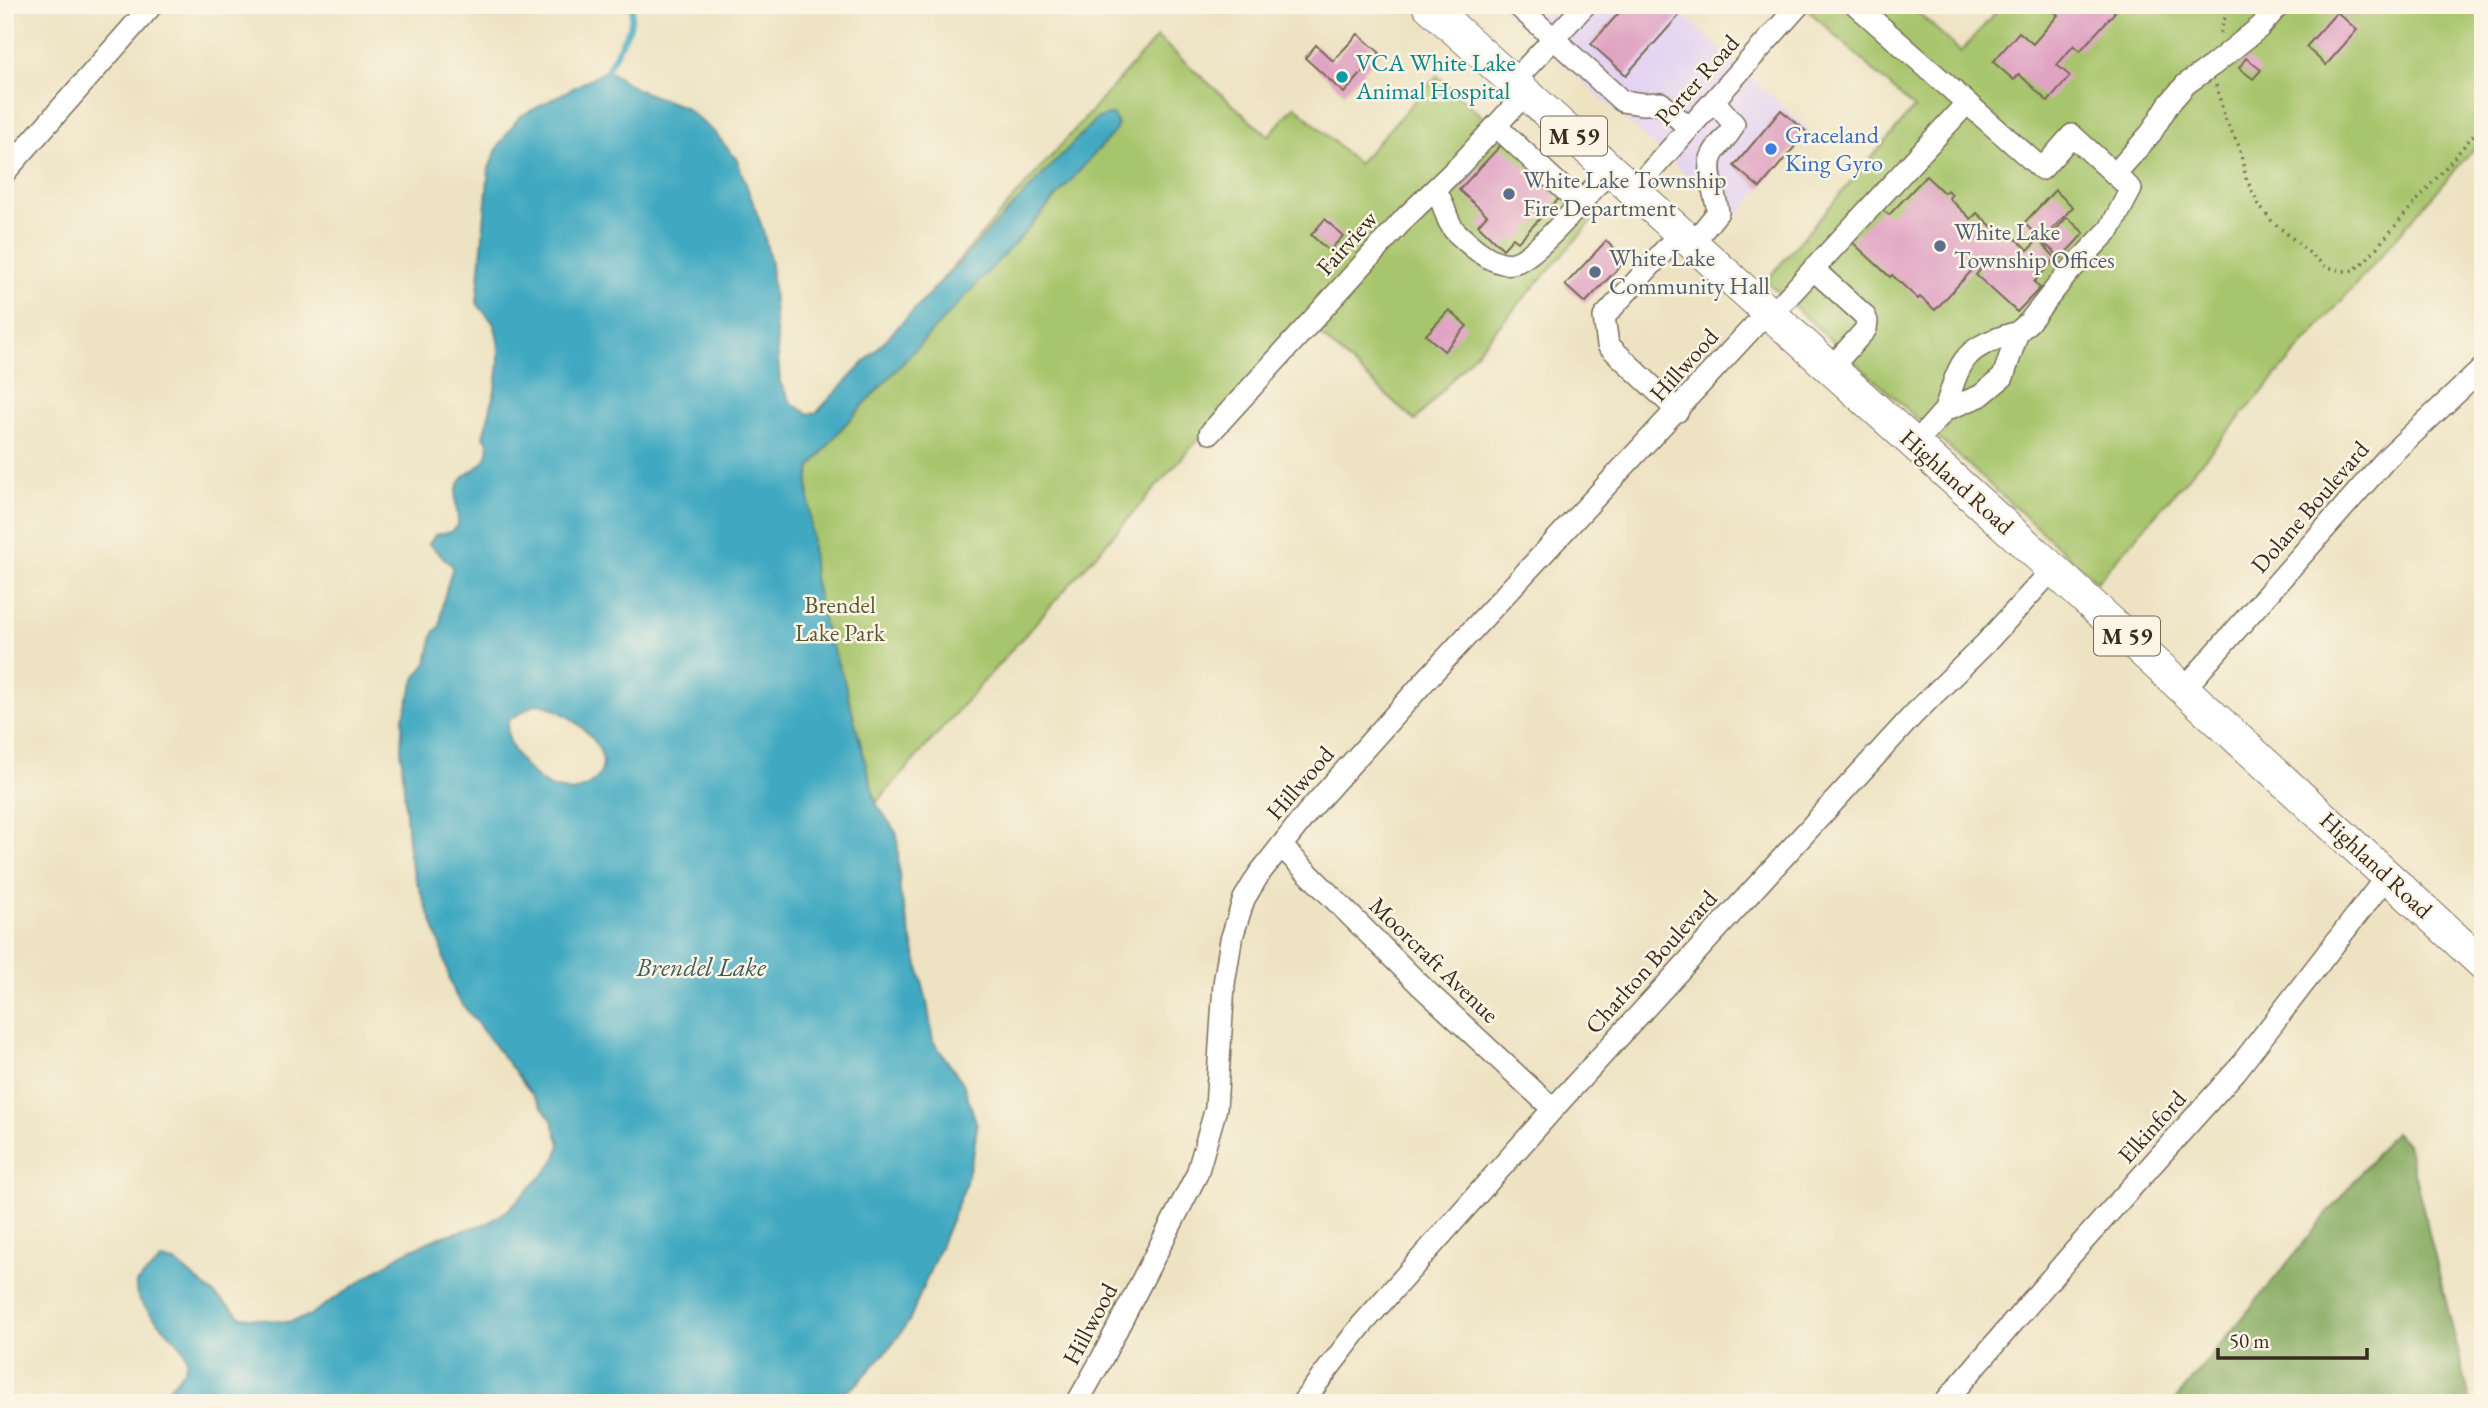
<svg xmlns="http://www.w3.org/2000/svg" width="2488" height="1408" viewBox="0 0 2488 1408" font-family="'EB Garamond',serif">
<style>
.built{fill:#e4d3f2}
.green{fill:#a7c56c;stroke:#717845;stroke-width:2}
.forest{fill:#85aa60;stroke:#606a3f;stroke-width:2}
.water{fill:#41a9c1;stroke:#3e6a70;stroke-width:2;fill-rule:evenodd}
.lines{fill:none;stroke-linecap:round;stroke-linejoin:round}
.stream{stroke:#41a9c1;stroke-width:6}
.building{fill:#e0a4c3}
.minor-casing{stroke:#796b58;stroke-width:24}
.highway-casing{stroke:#796b58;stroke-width:34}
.path{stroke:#796b58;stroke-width:3.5;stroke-dasharray:2 5;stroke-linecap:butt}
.minor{stroke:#fff;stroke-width:21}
.highway{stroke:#fff;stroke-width:32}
.culture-dot{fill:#0f9aa8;stroke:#fcf5e5;stroke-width:2.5}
.shop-dot{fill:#3f7fe0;stroke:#fcf5e5;stroke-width:2.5}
.service-dot{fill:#5c6f8a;stroke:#fcf5e5;stroke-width:2.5}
.labels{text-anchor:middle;stroke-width:5;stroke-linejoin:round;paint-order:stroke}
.shield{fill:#fcf5e5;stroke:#75675a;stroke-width:2}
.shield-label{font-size:23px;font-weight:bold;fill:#3b2a1e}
.culture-label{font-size:24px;fill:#0d838f;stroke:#fcf5e5;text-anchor:start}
.street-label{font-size:24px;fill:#3b2a1e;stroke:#fcf5e5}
.shop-label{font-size:24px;fill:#366cbe;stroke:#fcf5e5;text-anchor:start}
.service-label{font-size:24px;fill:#4e5e75;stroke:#fcf5e5;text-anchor:start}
.park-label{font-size:24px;fill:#5b5835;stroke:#fcf5e5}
.water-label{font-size:26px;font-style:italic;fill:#3d5d5f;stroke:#fcf5e5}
</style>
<rect width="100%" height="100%" fill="#fcf5e5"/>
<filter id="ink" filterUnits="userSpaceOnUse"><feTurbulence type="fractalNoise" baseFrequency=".0143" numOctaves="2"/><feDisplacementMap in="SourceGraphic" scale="14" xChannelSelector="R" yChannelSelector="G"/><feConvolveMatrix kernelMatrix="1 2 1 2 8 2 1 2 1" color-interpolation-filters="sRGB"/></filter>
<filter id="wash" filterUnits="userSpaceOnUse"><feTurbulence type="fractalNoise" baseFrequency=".00686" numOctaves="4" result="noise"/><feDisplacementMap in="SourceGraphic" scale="28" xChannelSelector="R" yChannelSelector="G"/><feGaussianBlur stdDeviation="1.57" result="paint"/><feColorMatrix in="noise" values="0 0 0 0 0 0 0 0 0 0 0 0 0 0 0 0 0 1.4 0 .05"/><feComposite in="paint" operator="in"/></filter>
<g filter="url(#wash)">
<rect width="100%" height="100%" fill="#ede3c3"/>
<!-- built -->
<polygon class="built" points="1498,5 1693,5 1680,12 1808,130 1735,219"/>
<!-- green -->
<g class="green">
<polygon points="1814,5 1910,5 1961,52 2002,5 2483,5 2483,138 2097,582 1766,281 1914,108 1809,11"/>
<polygon points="1157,37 1268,136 1295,106 1358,164 1437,76 1595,218 1415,421 1304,320 822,864 600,664"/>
</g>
<!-- forest -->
<polygon class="forest" points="2394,1132 2407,1144 2471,1403 2173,1403"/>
<!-- water -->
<path class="water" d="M 607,70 L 638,90 L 684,107 L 715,133 L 737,160 L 762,227 L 771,264 L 780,383 L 792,404 L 809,414 L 817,412 L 1096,119 L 1112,114 L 1118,124 L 1115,131 L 1027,230 L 842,428 L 811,467 L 808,483 L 814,577 L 825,628 L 844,680 L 876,803 L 897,834 L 900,892 L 927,1002 L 933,1041 L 963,1083 L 977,1125 L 974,1151 L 964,1189 L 909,1321 L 893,1344 L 856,1385 L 829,1403 L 152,1403 C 214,1352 181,1352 145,1307 C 138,1299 135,1293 136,1283 L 161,1260 L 175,1262 L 242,1317 L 287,1322 L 307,1317 L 402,1254 L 437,1238 L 488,1223 L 508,1210 L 548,1170 L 557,1156 L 560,1144 L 552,1120 L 456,996 C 447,977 445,958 438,938 C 429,910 415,884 409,855 L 401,747 L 403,718 L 416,677 L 427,663 L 433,634 L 440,626 L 443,602 L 452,569 L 452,566 L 429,544 L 435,535 L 450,532 L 458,525 C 459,511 452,499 458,486 C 467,465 489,472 489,443 L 483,436 C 492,404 507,357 494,325 C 490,316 482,312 477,303 L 489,168 L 498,147 L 519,117 ZM 536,704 C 561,704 616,747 600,774 C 595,783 582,789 573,792 C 566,791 557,789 551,787 C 530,778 501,743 509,720 Z"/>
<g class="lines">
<!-- stream -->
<polyline class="stream" points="607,70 630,27 633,5"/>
</g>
<g id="blocks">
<!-- building -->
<g class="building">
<polygon points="1626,5 1681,5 1685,9 1626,75 1591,44"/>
<polygon points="2047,5 2107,5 2115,12 2080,51 2074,45 2057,65 2070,76 2048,102 2019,74 2014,80 1993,62 2019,32 2033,44 2058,15"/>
<polygon points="2337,12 2357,30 2326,65 2306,47"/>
<polygon points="1358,34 1380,53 1344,93 1305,58 1316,45 1333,61"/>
<polygon points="2246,58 2261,70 2253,79 2239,68"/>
<polygon points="1781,110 1807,132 1760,188 1734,166"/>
<polygon points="1501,145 1559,198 1518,242 1513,238 1503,249 1478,225 1487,215 1459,190"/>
<polygon points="1926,176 1944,193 1947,190 1952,194 1949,198 1971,219 1977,213 2001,235 2006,230 2028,250 2038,240 2056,258 2034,282 2040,288 2017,312 1976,275 1980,270 1976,266 1935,310 1920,297 1918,299 1892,275 1890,277 1851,241 1881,209 1889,215"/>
<polygon points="2055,190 2073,207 2042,240 2024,223"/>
<polygon points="2067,217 2084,233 2061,258 2044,243"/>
<polygon points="1325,219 1343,236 1329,251 1311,235"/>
<polygon points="1606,241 1626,260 1585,303 1565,285"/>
<polygon points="1449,310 1467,326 1444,351 1426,335"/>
</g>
</g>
</g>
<g filter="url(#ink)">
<use href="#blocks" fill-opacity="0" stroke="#796b58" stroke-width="2"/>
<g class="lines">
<defs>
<g id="minor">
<polyline points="1517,5 1622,101 1643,104 1661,103 1689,128"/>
<polyline points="1856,5 2042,169 2072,135 2131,189 2110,229 2068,273 2029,322 2018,332"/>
<polyline points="1513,82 1585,5"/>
<polyline points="1496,126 1579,203"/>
<polyline points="5,172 152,5"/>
<polyline points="2115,174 2151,133 2168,105 2186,84 2213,65 2260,27 2279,5"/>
<polyline points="1634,190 1799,5"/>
<path d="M 1434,191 C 1446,201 1444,221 1457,233 C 1470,245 1493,267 1513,263 C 1536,259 1592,189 1611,169"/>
<path d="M 1693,243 L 1718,212 C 1716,196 1705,171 1712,156 C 1717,144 1730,137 1734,124 L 1714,101"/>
<polyline points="1813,269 1864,315 1867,321 1866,329 1831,368"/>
<polyline points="1772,314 1967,103"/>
<polyline points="1678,411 1608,345 1604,317 1681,232"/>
<polyline points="1210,433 1406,217 1460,165 1526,93"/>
<path d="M 1915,444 L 1945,410 L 1980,396 L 2003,377 L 2018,332 C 1963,348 1961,357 1945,410"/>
<polyline points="2184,689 2388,457 2483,368"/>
<polyline points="1281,846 1420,985 1553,1109"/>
<polyline points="1077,1403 1099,1364 1197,1174 1216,1108 1224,984 1231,940 1244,899 1259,874 1307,813 1425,681 1768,311"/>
<polyline points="1302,1403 1360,1327 1553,1109 1913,715 1985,644 2053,569"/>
<polyline points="1944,1403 2071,1255 2236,1071 2387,876"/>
</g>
<polyline id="highway" points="1428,5 2053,569 2483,964"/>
</defs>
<!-- minor casing -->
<use href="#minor" class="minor-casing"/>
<!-- highway casing -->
<use href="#highway" class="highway-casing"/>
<!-- path -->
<g class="path">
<polyline points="2220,33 2229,5"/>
<polyline points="2216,85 2225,118 2239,146 2246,178 2260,207 2271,220 2326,267 2343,271 2354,270 2365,261 2483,124"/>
</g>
<!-- minor -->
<use href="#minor" class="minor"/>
<!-- highway -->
<use href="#highway" class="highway"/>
</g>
</g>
<!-- markers -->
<circle class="culture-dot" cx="1342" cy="77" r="7"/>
<circle class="shop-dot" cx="1771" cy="149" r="7"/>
<g class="service-dot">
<circle cx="1509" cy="194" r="7"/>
<circle cx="1940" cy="246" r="7"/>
<circle cx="1595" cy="272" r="7"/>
</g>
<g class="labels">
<!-- shield labels -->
<g class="shield">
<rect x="1541" y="116.5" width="66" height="39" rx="5"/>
<rect x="2094" y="616.5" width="66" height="39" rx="5"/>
</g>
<g class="shield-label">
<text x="1574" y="144">M 59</text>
<text x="2127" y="644">M 59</text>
</g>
<!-- culture labels -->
<g class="culture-label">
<text x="1356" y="71">VCA White Lake<tspan x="1356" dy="28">Animal Hospital</tspan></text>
</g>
<!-- street labels -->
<g class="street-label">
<text transform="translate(1697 80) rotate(-48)" y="8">Porter Road</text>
<text transform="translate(1347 243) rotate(-48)" y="8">Fairview</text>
<text transform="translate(1684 365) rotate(-48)" y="8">Hillwood</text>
<text transform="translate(1957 482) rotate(42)" y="8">Highland Road</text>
<text transform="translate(2310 507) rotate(-49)" y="8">Dolane Boulevard</text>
<text transform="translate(1300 783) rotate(-49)" y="8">Hillwood</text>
<text transform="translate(2376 865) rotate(43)" y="8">Highland Road</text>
<text transform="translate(1434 960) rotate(44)" y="8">Moorcraft Avenue</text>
<text transform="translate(1651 962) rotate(-48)" y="8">Charlton Boulevard</text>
<text transform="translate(2152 1127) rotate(-48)" y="8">Elkinford</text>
<text transform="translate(1090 1324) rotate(-62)" y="8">Hillwood</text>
</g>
<!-- shop labels -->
<g class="shop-label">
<text x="1785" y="143">Graceland<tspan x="1785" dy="28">King Gyro</tspan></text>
</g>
<!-- service labels -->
<g class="service-label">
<text x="1523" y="188">White Lake Township<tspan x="1523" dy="28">Fire Department</tspan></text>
<text x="1954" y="240">White Lake<tspan x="1954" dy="28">Township Offices</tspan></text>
<text x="1609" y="266">White Lake<tspan x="1609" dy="28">Community Hall</tspan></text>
</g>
<!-- park labels -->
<g class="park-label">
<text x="840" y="613">Brendel<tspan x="840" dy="28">Lake Park</tspan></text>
</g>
<!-- water labels -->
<g class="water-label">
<text x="701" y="976">Brendel Lake</text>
</g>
</g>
<!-- margin -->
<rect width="2488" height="1408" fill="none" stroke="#fcf5e5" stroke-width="28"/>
<!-- scale -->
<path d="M2218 1348v10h149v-10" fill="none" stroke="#3b2a1e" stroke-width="3.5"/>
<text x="2229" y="1348" font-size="21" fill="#3b2a1e" stroke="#fcf5e5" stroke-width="5" paint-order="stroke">50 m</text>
</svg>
